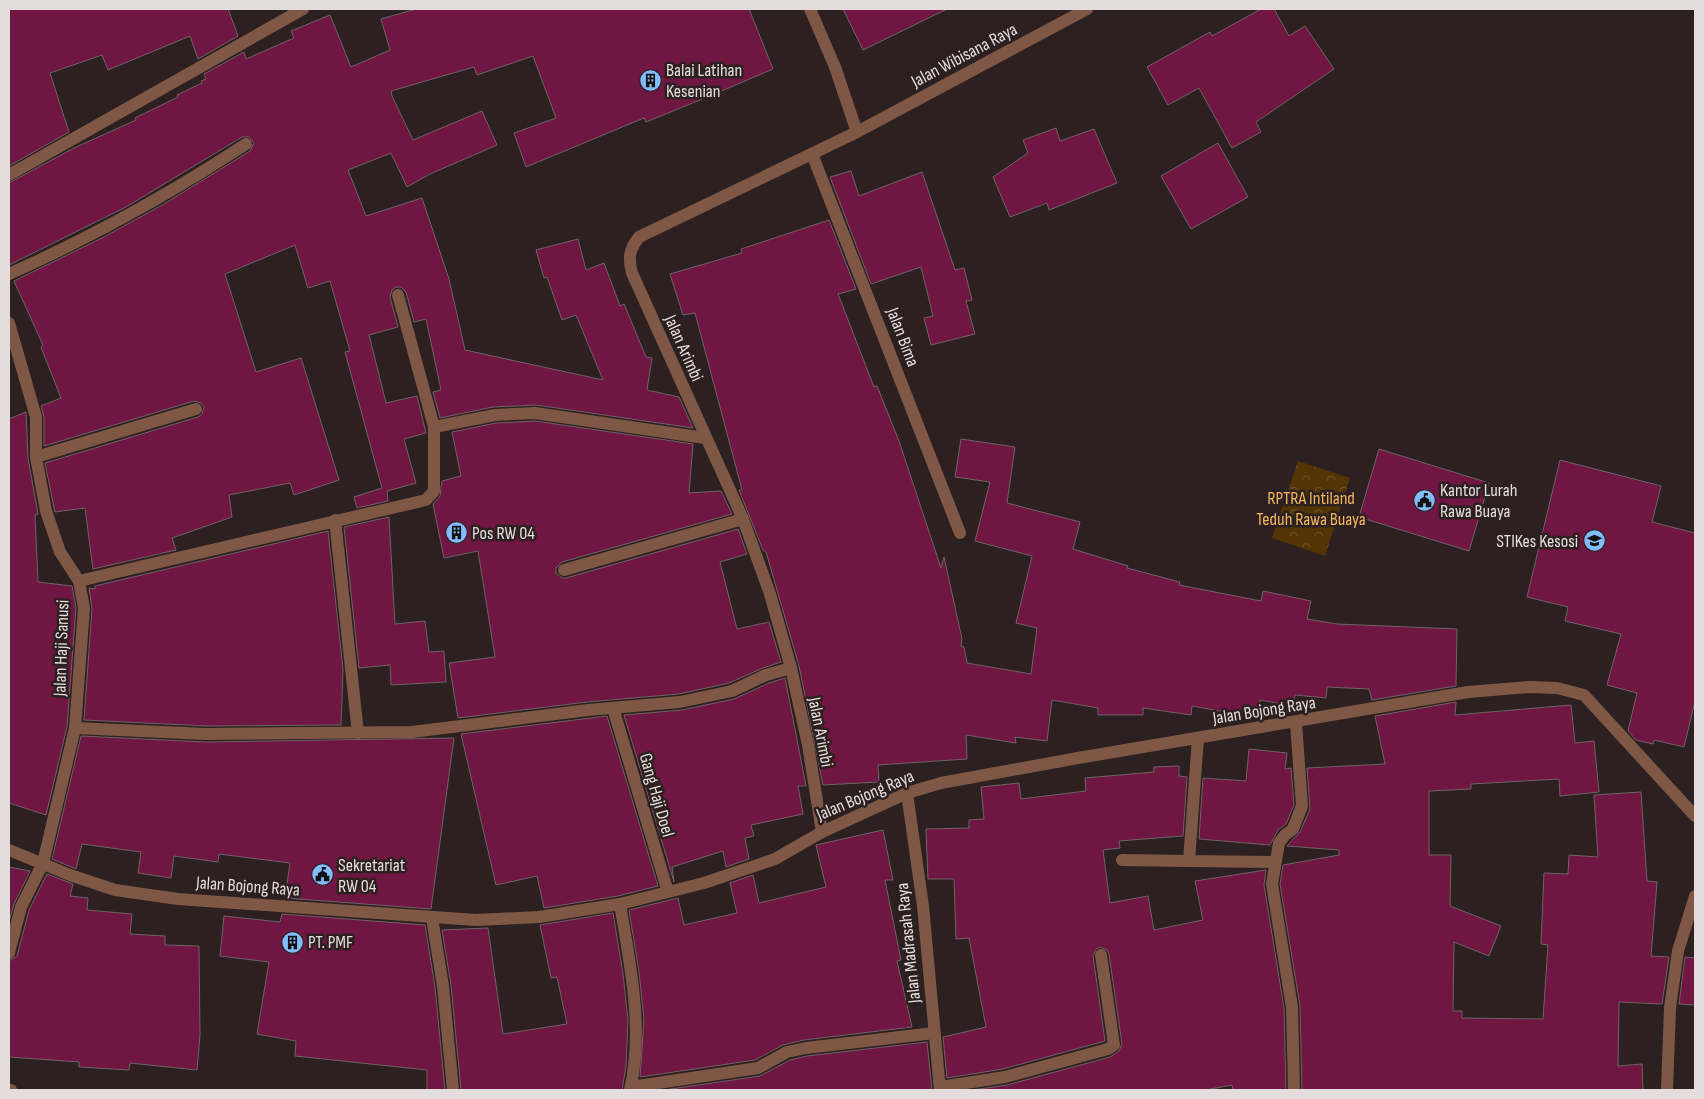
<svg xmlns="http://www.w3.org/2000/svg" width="1704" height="1099" viewBox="0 0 1704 1099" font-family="'Sofia Sans Condensed',sans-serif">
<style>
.park{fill:url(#park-crowns)}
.building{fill:#6f1643;stroke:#706267}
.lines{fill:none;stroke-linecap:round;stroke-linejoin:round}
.minor{stroke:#7e5845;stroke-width:12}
.tertiary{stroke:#7e5845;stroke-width:12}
.labels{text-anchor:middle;stroke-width:5;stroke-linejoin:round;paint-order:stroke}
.street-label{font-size:18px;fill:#e5dddd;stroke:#2c2020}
.poi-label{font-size:18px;fill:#e5dddd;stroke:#2c2020;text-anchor:start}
.park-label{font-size:18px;fill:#f5b65e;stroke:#2c2020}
</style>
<defs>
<pattern id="park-crowns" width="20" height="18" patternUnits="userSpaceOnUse" patternTransform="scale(1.25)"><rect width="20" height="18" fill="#523503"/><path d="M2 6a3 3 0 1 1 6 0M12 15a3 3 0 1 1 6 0" fill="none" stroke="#6b5227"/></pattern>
</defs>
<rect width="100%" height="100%" fill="#2c2020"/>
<!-- park -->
<polygon class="park" points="1298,461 1350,478 1325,556 1272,538"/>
<!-- building -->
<g class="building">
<polygon points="9,9 228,9 238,36 198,59 190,36 108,70 102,55 50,73 69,132 9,166"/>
<polygon points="416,9 749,9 773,69 705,98 646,122 644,118 526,167 514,133 556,118 533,56 477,75 474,67 391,91 392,96 413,140 482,111 497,145 430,174 407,187 391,153 348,170 366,216 422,198 449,279 465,350 603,380 576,315 562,320 547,277 544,278 536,250 578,239 586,270 604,263 620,306 624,304 646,357 652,358 647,390 679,397 693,428 536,405 493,407 440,418 433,392 441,390 426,319 414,322 406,292 401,287 396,287 392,290 390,297 398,327 369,335 386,403 417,396 426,433 404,439 416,483 387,491 388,501 357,508 354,497 382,488 345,352 350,351 330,281 308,288 295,245 225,274 256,372 301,358 339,480 294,495 290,483 229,495 232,517 172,538 176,550 93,569 85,508 55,512 45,463 198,417 202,414 204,407 201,403 194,401 44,446 44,417 41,406 61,398 41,347 43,345 14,281 104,237 164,204 250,151 254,143 249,137 242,137 126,207 9,265 9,183 74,148 136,120 135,118 178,97 177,95 202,83 201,81 206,79 204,74 244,52 246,59 294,38 291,31 330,15 351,67 390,50 381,19"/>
<polygon points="843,9 947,9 863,50"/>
<polygon points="1261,9 1274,9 1289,36 1305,26 1334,69 1256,122 1261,132 1232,148 1199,88 1168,105 1147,67 1210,32 1212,36"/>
<polygon points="1056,128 1060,141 1094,129 1117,183 1049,210 1047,203 1010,217 993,177 1028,153 1023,140"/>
<polygon points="1218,143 1248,197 1191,229 1161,176"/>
<polygon points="851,171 859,196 922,172 955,270 964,268 972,300 966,301 975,334 931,345 924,318 933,316 921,267 871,284 830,177"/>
<polygon points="829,220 856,289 838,294 874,387 877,386 899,441 941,568 944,557 962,639 961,646 964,647 967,663 1031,674 1037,628 1016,623 1032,556 975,541 990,482 955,477 961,439 1015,447 1007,503 1080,522 1073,549 1128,566 1127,568 1180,582 1179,585 1261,601 1263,591 1311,601 1307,619 1337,624 1457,629 1456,686 1372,700 1369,689 1327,687 1326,698 1295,695 1293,706 1260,700 1258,718 1192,706 1191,715 1143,708 1143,715 1098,715 1098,708 1052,700 1047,741 1015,737 1016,743 966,735 967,759 878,765 879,782 823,785 799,666 766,552 763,550 739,490 742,490 695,313 683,315 670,274 742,253 741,249"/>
<polygon points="26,412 28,458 38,514 35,515 38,582 72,586 76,608 67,727 46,815 9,803 9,419"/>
<polygon points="535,421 693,444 689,493 721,491 732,514 562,562 556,568 556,573 562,578 566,578 738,529 747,554 720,562 737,629 769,622 781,662 763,668 729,683 679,694 587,702 458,718 449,663 495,657 478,551 444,558 433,504 440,496 442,481 461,476 452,432 496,423"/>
<polygon points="1379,449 1489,483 1469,551 1359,517"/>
<polygon points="1560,460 1661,486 1652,522 1695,533 1695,701 1684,747 1654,740 1653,744 1636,740 1628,731 1637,693 1607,685 1621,634 1565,621 1568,607 1527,597"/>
<polygon points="389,517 395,624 425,621 429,652 444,651 446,682 391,685 390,665 359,668 344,527"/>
<polygon points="328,531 343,669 341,725 206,726 84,720 92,609 89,588 95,589 95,586"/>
<polygon points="785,678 806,786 798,786 803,814 751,825 754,836 745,838 749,859 726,867 723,851 672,867 674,882 624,715 682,710 734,699 769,683"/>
<polygon points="1456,702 1455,715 1571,705 1575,743 1594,741 1599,792 1560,796 1559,779 1471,784 1471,789 1429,791 1429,855 1451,855 1450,906 1501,926 1489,956 1454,942 1453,1011 1462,1011 1462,1018 1543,1019 1548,945 1541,944 1544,873 1568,874 1569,855 1598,857 1594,795 1641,792 1647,881 1657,882 1651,956 1669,957 1662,1004 1619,1002 1618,1066 1642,1064 1643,1090 1302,1090 1300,1006 1280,884 1283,865 1339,855 1339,850 1287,846 1300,832 1310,809 1307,768 1385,764 1375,716"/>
<polygon points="607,716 658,886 618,896 544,908 537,876 496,885 461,734"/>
<polygon points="81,736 206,742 454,738 431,909 285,898 290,863 219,854 218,862 174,856 171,878 138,873 141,852 82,844 76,869 52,859"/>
<polygon points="1249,749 1287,753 1285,769 1291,768 1294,805 1286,824 1278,830 1270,845 1199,839 1203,778 1246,781"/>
<polygon points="1179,766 1179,776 1187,777 1183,836 1119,841 1120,848 1103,850 1110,903 1148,896 1154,930 1203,920 1195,881 1266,870 1264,885 1284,1008 1286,1090 1233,1090 1232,1085 1205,1090 972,1090 1007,1085 1110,1057 1119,1051 1122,1044 1109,954 1107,950 1100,947 1096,949 1093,956 1105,1041 1003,1069 947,1078 943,1037 986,1027 969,938 956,939 954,879 928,879 926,829 969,828 969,820 984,819 981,787 1019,783 1021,799 1086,791 1085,778 1154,772 1154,767"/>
<polygon points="883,830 893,880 885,880 901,960 897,961 912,1027 804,1040 783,1045 755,1060 640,1077 644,1019 639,972 629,910 678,898 684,925 737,913 730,883 753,875 759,903 826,887 816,845"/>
<polygon points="9,867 30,871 14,904 9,922"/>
<polygon points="47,874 73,884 70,896 88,898 87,910 132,914 130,934 165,936 165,945 199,946 200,1035 197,1070 130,1063 129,1070 79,1067 79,1062 9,1057 9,961 17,956 29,910"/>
<polygon points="613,913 623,974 628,1020 626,1066 622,1090 461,1090 451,985 442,930 488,928 503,1034 567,1024 557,977 551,978 540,925"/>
<polygon points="282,914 425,925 435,987 445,1090 427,1090 427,1070 295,1056 296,1041 257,1034 269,962 220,956 224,916 280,922"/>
<polygon points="1685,957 1695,958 1695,1005 1679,1004"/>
<polygon points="927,1042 932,1090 664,1090 760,1076 790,1060 807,1056"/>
</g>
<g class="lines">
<!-- minor -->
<g class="minor">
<polyline points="857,132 1087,9"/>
<polyline points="812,154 960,533"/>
<polyline points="9,175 303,9"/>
<path d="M 9,274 C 92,237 170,194 246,144"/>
<polyline points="9,323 36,417 36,457 46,511 60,552 79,581 84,608 75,728 43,863 21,907 9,953"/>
<polyline points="434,427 495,415 535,413 705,438"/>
<polyline points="36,457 196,409"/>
<polyline points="335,520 358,733"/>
<polyline points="564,570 743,519"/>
<polyline points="79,581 426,500 434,491 434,427 398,295"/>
<polyline points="613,708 668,892"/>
<polyline points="75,728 206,734 412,732 588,710 680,702 732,691 766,675 791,668"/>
<polyline points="1198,738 1189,861 1275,862"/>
<polyline points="907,793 923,906 940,1090"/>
<polyline points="1122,860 1189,861"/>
<path d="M 620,904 C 630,965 644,1028 630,1090"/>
<polyline points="432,918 443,986 453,1090"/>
<polyline points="631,1087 758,1068 787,1052 806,1048 934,1033"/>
<polyline points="940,1087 1005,1077 1108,1049 1114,1045 1101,955"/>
<polyline points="9,1090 11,1090"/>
<polyline points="1294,1090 1292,1007 1272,884 1279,843 1285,835 1293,829 1302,806 1296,723"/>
<polyline points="1667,1090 1670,1008 1678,951 1695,896"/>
</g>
<!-- tertiary -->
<g class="tertiary">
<path d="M 810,9 L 835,67 L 857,132 L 639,237 C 629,250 628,258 632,273 L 743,519 L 770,594 L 791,668 L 808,745 L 822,832"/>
<polyline points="9,850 70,875 115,890 178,899 476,920 539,917 620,904 704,883 775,859 822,832 907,793 941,783 1078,758 1468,692 1530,687 1557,688 1584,695 1695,816"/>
</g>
</g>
<!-- icons -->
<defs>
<symbol id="building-disc" viewBox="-11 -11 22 22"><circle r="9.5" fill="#82bcfa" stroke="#2c2020"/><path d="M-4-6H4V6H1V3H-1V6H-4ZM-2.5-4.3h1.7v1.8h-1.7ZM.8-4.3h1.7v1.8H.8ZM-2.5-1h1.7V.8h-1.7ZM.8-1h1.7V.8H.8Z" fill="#111"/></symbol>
<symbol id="civic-disc" viewBox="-11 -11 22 22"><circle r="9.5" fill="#82bcfa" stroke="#2c2020"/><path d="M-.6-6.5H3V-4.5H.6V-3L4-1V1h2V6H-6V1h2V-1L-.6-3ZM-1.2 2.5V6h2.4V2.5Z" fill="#111"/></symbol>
<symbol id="university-disc" viewBox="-11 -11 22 22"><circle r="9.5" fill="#82bcfa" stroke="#2c2020"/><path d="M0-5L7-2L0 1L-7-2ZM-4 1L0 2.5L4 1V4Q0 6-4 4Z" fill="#111"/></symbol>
</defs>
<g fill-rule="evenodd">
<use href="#building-disc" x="638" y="68" width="25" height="25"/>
<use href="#civic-disc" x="1412" y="488" width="25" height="25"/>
<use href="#building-disc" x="444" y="520" width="25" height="25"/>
<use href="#university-disc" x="1582" y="528" width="25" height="25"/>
<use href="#civic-disc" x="310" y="862" width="25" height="25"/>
<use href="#building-disc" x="280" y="930" width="25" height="25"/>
</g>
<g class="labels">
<!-- street labels -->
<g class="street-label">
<text transform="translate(964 55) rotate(-28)" y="6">Jalan Wibisana Raya</text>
<text transform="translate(903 337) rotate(69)" y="6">Jalan Bima</text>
<text transform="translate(684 348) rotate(66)" y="6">Jalan Arimbi</text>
<text transform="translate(61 648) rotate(-88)" y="6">Jalan Haji Sanusi</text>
<text transform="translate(1264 710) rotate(-9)" y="6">Jalan Bojong Raya</text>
<text transform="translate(821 732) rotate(79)" y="6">Jalan Arimbi</text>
<text transform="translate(657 795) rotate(74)" y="6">Gang Haji Doel</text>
<text transform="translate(865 795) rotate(-23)" y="6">Jalan Bojong Raya</text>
<text transform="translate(248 886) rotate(4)" y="6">Jalan Bojong Raya</text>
<text transform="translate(908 943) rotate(-96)" y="6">Jalan Madrasah Raya</text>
</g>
<!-- poi labels -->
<g class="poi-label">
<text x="666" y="76">Balai Latihan<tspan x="666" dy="21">Kesenian</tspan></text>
<text x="1440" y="496">Kantor Lurah<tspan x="1440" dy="21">Rawa Buaya</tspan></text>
<text x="472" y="539">Pos RW 04</text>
<text x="1578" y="547" text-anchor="end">STIKes Kesosi</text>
<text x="338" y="871">Sekretariat<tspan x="338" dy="21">RW 04</tspan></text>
<text x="308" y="948">PT. PMF</text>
</g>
<!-- park labels -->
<g class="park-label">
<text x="1311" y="504">RPTRA Intiland<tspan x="1311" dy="21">Teduh Rawa Buaya</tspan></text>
</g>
</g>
<!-- border -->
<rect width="1704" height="1099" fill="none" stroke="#e5dddd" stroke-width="20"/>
</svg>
